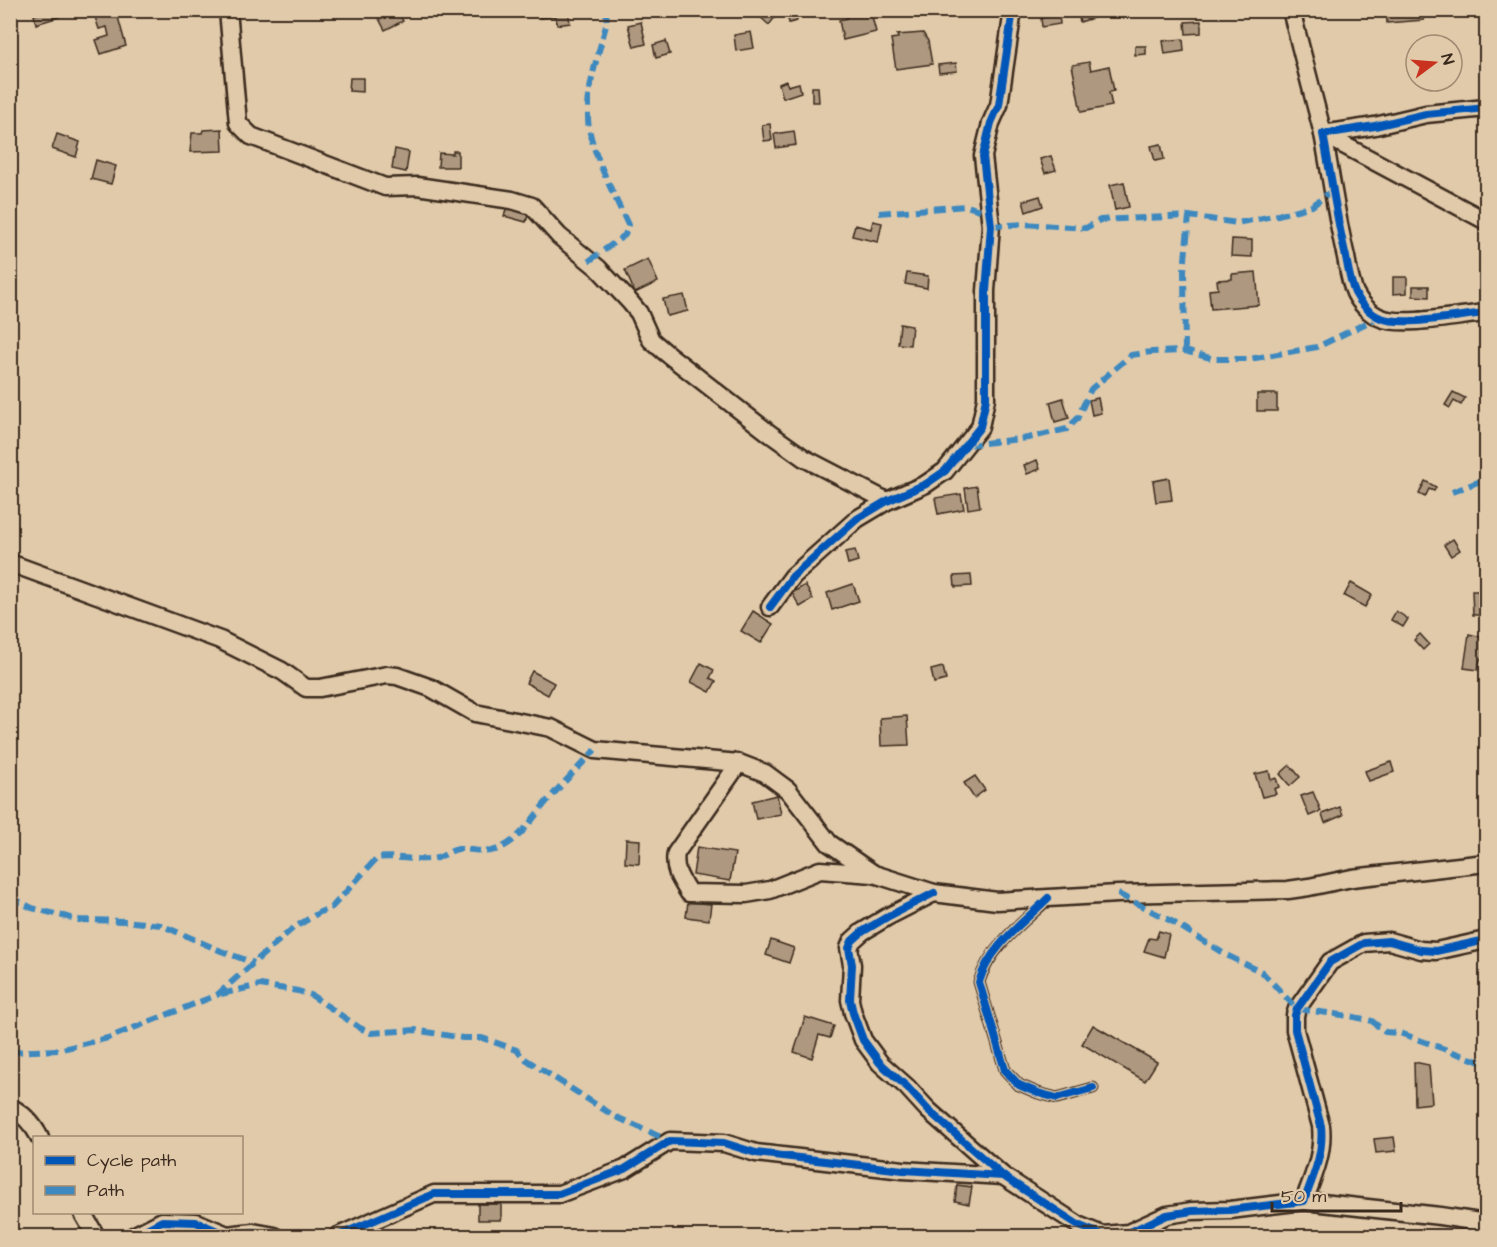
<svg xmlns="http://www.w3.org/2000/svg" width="1497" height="1247" viewBox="0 0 1497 1247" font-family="'Architects Daughter',sans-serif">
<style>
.building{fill:#ae987f;stroke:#3b2a1e;stroke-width:1.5}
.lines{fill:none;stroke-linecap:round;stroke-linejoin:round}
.service-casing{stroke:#3b2a1e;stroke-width:13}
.minor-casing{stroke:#3b2a1e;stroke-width:21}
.service{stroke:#e1caaa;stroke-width:8}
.minor{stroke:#e1caaa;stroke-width:16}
.quiet{stroke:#3e89bf;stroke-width:6;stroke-dasharray:12 6;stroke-linecap:butt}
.cycleway-casing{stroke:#e1caaa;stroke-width:11}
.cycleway{stroke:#0057b8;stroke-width:8}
</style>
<rect width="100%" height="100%" fill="#e1caaa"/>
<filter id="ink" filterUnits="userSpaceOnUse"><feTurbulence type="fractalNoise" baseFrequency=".0167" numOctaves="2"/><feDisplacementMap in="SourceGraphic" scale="12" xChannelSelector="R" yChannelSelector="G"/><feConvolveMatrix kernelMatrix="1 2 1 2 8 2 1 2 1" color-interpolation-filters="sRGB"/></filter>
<g filter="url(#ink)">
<!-- building -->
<g class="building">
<polygon points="50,10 57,10 59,17 36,24 34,15"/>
<polygon points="108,10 116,10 126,46 101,54 96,40 109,36 107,27 99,29 94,14"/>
<polygon points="389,10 397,10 403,21 385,30 378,17"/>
<polygon points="538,10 568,10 570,23 557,25 556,16 540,18"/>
<polygon points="760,10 777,10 779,12 769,25 757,14"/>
<polygon points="786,10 794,10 797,21 789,23"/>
<polygon points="1091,10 1093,18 1080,22 1078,14"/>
<polygon points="1386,10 1424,10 1424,20 1387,23"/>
<polygon points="857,11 858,16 871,13 876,32 843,40 839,20 847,18 846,14"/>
<polygon points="1059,15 1060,24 1042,27 1041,18"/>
<polygon points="1201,21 1201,33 1186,34 1185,22"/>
<polygon points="641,22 646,44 634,47 628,25"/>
<polygon points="751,32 754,48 736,51 734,35"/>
<polygon points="923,33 928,41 932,64 896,69 891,39 898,38 897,35"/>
<polygon points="1183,39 1184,51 1165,54 1163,41"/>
<polygon points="666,41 670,54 656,58 653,45"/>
<polygon points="1135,46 1146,46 1146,54 1135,55"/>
<polygon points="1089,62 1091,70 1109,66 1114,91 1109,92 1112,106 1081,112 1072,65"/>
<polygon points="956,63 957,71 939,73 938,65"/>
<polygon points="350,78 363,78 363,92 349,91"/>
<polygon points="786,81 788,86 799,83 801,92 783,98 779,84"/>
<polygon points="812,87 818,87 819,102 812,102"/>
<polygon points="770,124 772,140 764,141 762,125"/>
<polygon points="222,129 223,151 190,152 192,133 202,133 203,130"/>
<polygon points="794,131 796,145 776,148 774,134"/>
<polygon points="57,134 80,142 76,157 52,149"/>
<polygon points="1161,144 1164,159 1155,161 1151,146"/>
<polygon points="395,149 409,152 406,172 392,169"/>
<polygon points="453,151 458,151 458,167 438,167 439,153 453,154"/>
<polygon points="1051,156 1056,170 1045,173 1040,159"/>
<polygon points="96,160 116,166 111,184 91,179"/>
<polygon points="1124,182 1129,207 1115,210 1110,185"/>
<polygon points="1040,196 1043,206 1026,212 1023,201"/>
<polygon points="509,201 530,208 526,222 504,216"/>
<polygon points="873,221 882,223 878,242 852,236 855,225 871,229"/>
<polygon points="1232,239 1252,240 1252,257 1231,256"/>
<polygon points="648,259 658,282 635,293 625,270"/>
<polygon points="1256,272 1259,305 1211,309 1209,290 1218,289 1217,280 1232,279 1232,274"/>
<polygon points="907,273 928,276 927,288 905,284"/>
<polygon points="1393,277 1407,277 1407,293 1393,294"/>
<polygon points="1413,286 1429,286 1429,297 1413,296"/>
<polygon points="684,295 688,311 667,316 663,299"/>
<polygon points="900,324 912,326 910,345 898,344"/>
<polygon points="1453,392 1465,398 1461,405 1454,401 1450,408 1445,405"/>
<rect x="1257" y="394" width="20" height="17"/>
<polygon points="1063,398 1069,418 1055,422 1050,402"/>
<polygon points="1098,398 1101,413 1092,415 1089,400"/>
<polygon points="1037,460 1040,469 1027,474 1024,465"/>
<polygon points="1169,478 1172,500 1156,502 1153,481"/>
<polygon points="1425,481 1436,487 1434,491 1429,489 1425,497 1419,494"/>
<polygon points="977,486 980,507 968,509 965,488"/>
<polygon points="961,494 964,509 938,514 935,498"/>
<polygon points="1453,539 1460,550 1451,556 1444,545"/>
<polygon points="855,550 858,561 848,564 845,552"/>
<polygon points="971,575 972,586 955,587 954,576"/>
<polygon points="1351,583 1372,595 1365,607 1344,596"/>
<polygon points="853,584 859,601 832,610 827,593"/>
<polygon points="805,585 813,599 800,607 792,593"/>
<polygon points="1472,591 1486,591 1486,615 1473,615"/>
<polygon points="753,611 773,624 761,643 741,631"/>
<polygon points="1396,611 1408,619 1403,627 1391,620"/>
<polygon points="1420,634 1429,644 1423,650 1414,640"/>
<polygon points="1469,634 1486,638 1486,660 1480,659 1478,670 1464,668"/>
<polygon points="701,663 714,670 710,678 716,681 710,692 691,682"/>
<polygon points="943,667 946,680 934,683 931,670"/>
<polygon points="532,671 554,683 548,695 526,683"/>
<polygon points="907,716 909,745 881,746 880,718"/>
<polygon points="1391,762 1394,772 1369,781 1365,771"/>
<polygon points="1290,765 1300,777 1290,786 1280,774"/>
<polygon points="1269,771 1271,780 1276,778 1279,787 1274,789 1276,794 1262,797 1255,774"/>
<polygon points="975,776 985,790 974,798 964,783"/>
<polygon points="1313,792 1321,811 1309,816 1301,796"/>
<polygon points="777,795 781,814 756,819 752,801"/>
<polygon points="1340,807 1343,815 1325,823 1322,814"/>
<polygon points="626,839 640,840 639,864 625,863"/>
<polygon points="697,847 735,853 730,881 693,875"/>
<polygon points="688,902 711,904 709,920 686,917"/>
<polygon points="1159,931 1169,934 1164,957 1144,951 1149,938 1156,939"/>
<polygon points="771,940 794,948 789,963 766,955"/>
<polygon points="805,1017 834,1026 830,1038 819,1035 812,1058 794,1052"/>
<polygon points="1093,1025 1157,1062 1145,1081 1082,1044"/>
<polygon points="1414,1062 1429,1065 1432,1103 1415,1105"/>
<polygon points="1394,1137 1396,1151 1376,1153 1374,1139"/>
<polygon points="957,1185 972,1187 969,1204 955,1201"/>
<rect x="478" y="1204" width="23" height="16"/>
</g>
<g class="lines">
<defs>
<path id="service" d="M 1046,901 C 1021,924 989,948 979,982 L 1005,1070 L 1019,1085 L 1038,1093 L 1057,1098 L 1093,1088"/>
<g id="minor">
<polyline points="228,10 238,123 251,136 385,187 417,186 512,200 532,206 559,236 598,268 630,302 639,313 651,340 665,352 769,433 804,458 887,501"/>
<polyline points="1291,10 1323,134 1486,221"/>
<path d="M 1486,108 L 1426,114 L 1375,126 L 1323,134 C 1331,175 1336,216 1346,257 C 1348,268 1350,282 1355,293 C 1360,303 1370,314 1381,318 C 1403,327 1461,315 1486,313"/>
<polyline points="10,563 220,640 282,671 306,688 320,688 387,675 397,676 431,688 475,713 551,728 595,750 739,763 765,773 788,790 829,843 874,874 934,893 997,901 1118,894 1288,890 1309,887 1352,878 1486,863"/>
<polyline points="770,607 793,576 857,519 887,501 926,484 945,471 980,427 986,399 986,291 991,226 983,156 991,123 999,105 1013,10"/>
<path d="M 739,763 L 676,853 C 673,869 680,879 689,893 L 746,894 L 770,890 L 820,870 L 873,874"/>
<path d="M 934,893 L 887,917 L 862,932 L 852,941 L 849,948 L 852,965 L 850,1000 L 853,1013 L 863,1040 L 880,1063 L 907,1087 L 928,1110 L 1003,1176 L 1080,1226 L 1102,1235 L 1128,1233 L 1167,1215 L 1192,1211 L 1230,1210 L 1304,1201 C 1313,1177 1324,1153 1321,1126 L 1295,1030 L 1295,1015 L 1297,1009 L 1330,962 L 1364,943 L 1389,941 L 1421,950 L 1436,951 L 1486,940"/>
<path d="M 10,1107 C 24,1114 33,1124 40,1138"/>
<polyline points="1304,1201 1440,1216 1486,1223"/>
<polyline points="82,1212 96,1236"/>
<polyline points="133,1236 162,1221 196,1222 227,1235 253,1232 275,1236"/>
<polyline points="338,1236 434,1194 559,1194 625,1169 670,1141 724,1143 756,1153 903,1170 1003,1176"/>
</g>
</defs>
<!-- service casing -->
<use href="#service" class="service-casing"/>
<!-- minor casing -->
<use href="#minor" class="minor-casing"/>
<!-- service -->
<use href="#service" class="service"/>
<!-- minor -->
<use href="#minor" class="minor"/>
<!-- quiet -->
<g class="quiet">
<polyline points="879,213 967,206 989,213"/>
<polyline points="991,226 1024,224 1086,228 1100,220 1189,216 1237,223 1278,215 1312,206 1333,190"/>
<path d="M 589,261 L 625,235 L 628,225 C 615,196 588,147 588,117 C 587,85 599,52 607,22 L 606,10"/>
<polyline points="1185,351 1184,271 1189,216"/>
<polyline points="967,445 1028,438 1067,429 1077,419 1091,389 1131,355 1151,352 1185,351 1214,359 1250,359 1317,347 1379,317"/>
<polyline points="1452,492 1486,479"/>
<polyline points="1118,894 1173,922 1226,955 1262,972 1297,1009 1350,1016 1372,1021 1385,1032 1400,1033 1486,1064"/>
<polyline points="10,897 32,908 79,920 126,921 161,925 221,951 254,963"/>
<polyline points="221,994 260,985 298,991 311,995 360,1028 371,1033 415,1030 463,1038 482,1038 517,1050 522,1057 614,1116 670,1141"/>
<path d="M 10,1052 L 58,1050 L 108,1038 L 217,995 L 292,929 L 320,912 L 332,907 L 377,858 C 397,855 417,862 437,858 C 444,856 451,850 458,849 C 470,848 483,854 495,850 C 519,843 532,818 548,800 C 563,783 579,767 595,750"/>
</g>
<defs>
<g id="cycleway">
<path d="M 1486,108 L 1426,114 L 1375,126 L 1323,134 C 1331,175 1336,216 1346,257 C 1348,268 1350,282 1355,293 C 1360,303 1370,314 1381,318 C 1403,327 1461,315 1486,313"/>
<polyline points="770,607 793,576 857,519 887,501 926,484 945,471 980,427 986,399 986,291 991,226 983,156 991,123 999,105 1013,10"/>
<path d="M 934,893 L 887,917 L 862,932 L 852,941 L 849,948 L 852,965 L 850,1000 L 853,1013 L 863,1040 L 880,1063 L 907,1087 L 928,1110 L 1003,1176 L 1080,1226 L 1102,1235 L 1128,1233 L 1167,1215 L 1192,1211 L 1230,1210 L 1304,1201 C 1313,1177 1324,1153 1321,1126 L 1295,1030 L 1295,1015 L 1297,1009 L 1330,962 L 1364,943 L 1389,941 L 1421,950 L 1436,951 L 1486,940"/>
<path d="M 1048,898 C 1023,923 989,947 979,982 L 1005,1070 L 1019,1085 L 1038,1093 L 1057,1098 L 1093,1088"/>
<polyline points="133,1236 162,1221 196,1222 227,1235 253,1232 275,1236"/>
<polyline points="338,1236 434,1194 559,1194 625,1169 670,1141 724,1143 756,1153 903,1170 1003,1176"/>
</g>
</defs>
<!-- cycleway casing -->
<use href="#cycleway" class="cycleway-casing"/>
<!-- cycleway -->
<use href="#cycleway" class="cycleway"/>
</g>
</g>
<!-- margin -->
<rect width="1497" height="1247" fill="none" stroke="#e1caaa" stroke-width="36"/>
<rect x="18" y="18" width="1461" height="1211" fill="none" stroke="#3b2a1e" stroke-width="2" filter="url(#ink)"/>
<!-- legend -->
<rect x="33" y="1136" width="210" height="78" fill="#e1caaa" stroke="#9f8a72" stroke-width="1.5"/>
<rect x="45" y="1156" width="30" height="9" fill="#0057b8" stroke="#9f8a72" stroke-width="1.5"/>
<text x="87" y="1166" font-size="18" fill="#3b2a1e">Cycle path</text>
<rect x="45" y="1186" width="30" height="9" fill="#3e89bf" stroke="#9f8a72" stroke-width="1.5"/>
<text x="87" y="1196" font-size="18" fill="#3b2a1e">Path</text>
<!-- north arrow -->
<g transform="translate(1434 63) rotate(74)"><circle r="28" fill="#e1caaa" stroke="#9f8a72" stroke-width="1.5"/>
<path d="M0-4.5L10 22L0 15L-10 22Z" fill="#c8321e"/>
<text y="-9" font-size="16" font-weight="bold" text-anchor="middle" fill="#3b2a1e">N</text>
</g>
<!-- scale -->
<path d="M1272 1202v9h129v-9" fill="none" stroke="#3b2a1e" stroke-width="3"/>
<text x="1281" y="1202" font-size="18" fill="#3b2a1e" stroke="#e1caaa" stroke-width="4.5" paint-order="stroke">50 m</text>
</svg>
